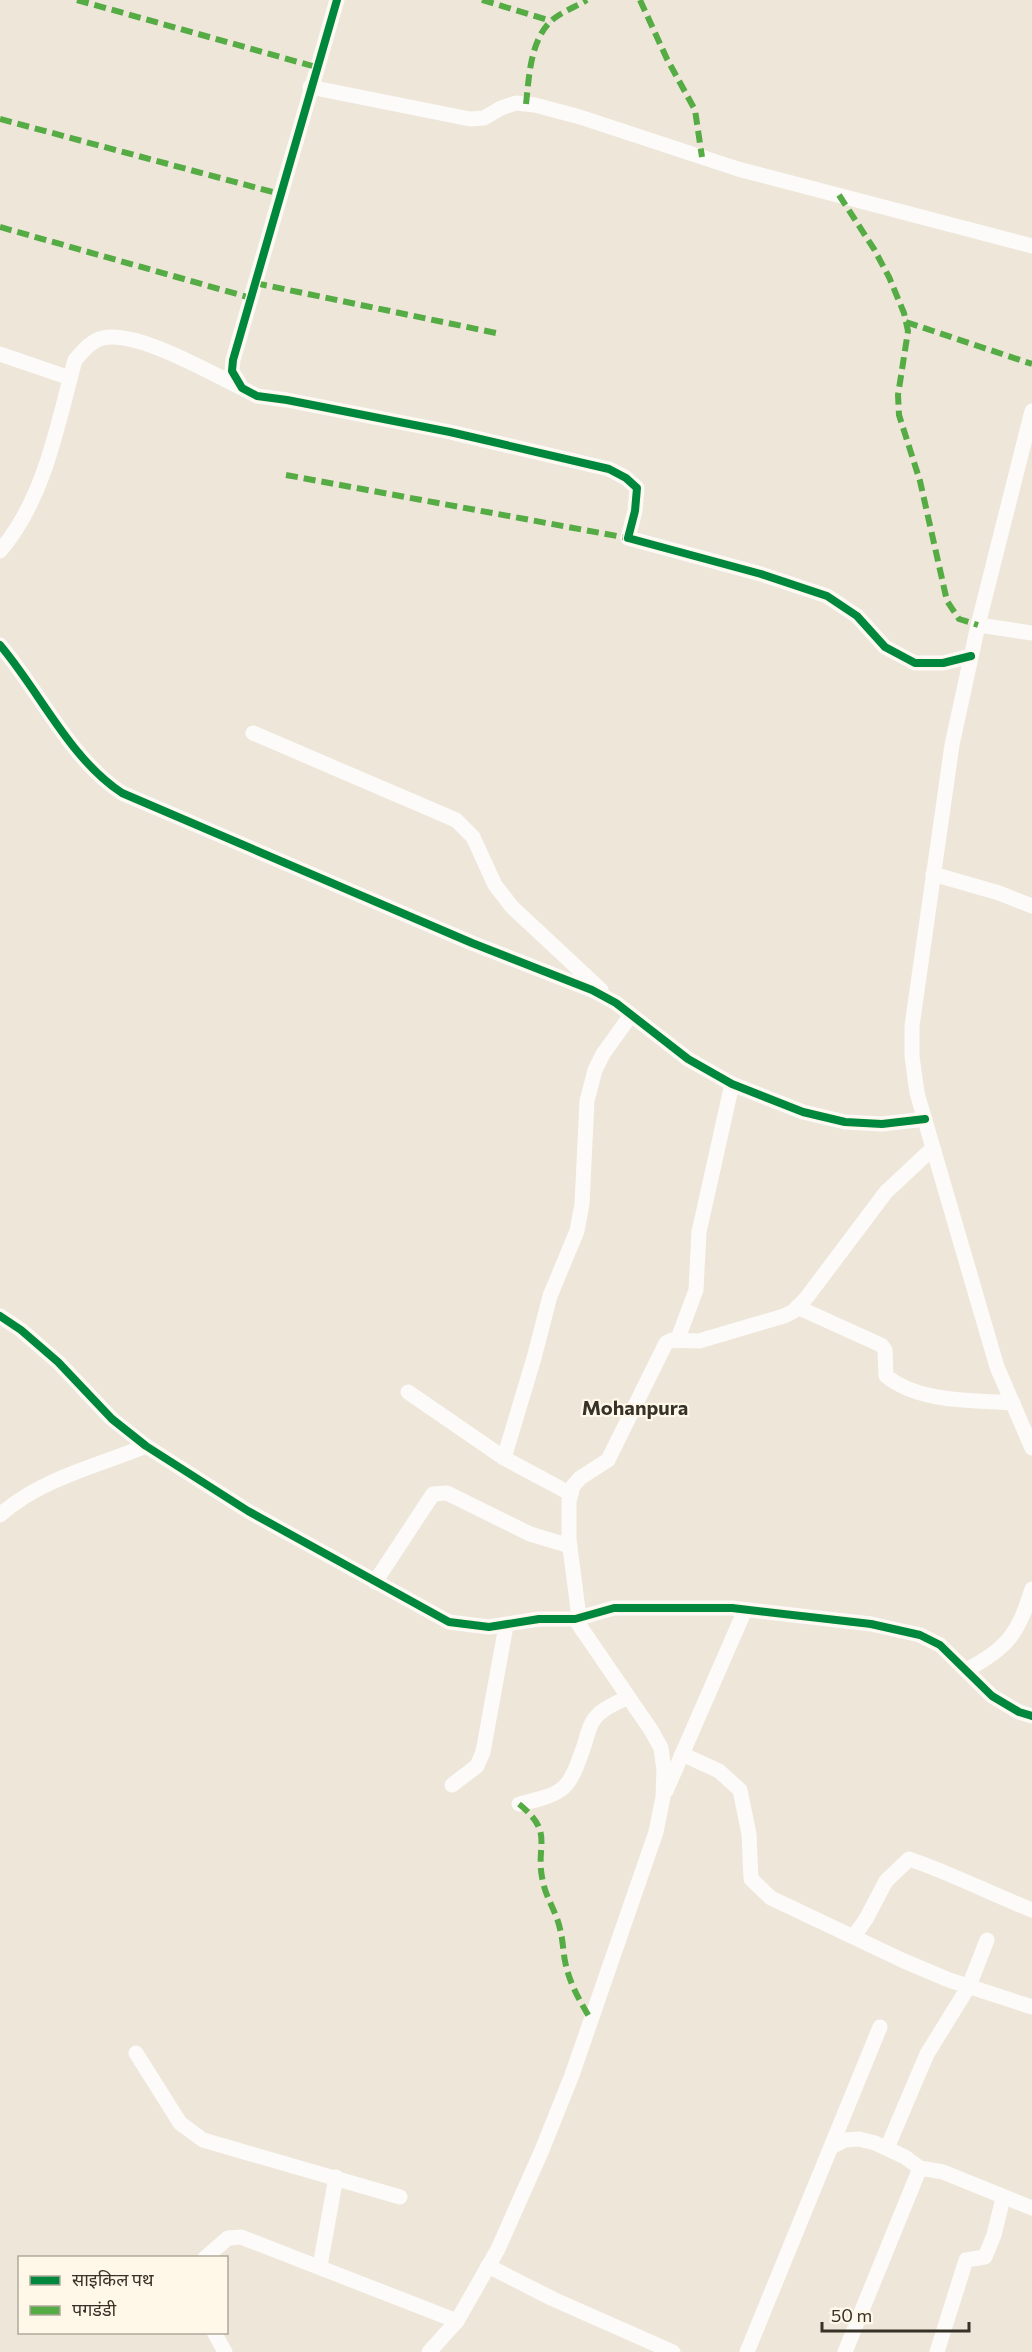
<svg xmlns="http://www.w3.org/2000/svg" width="1032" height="2352" viewBox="0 0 1032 2352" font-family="Commissioner,'Noto Sans Devanagari',sans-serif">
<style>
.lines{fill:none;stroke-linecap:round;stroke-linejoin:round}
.minor{stroke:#fcfbf9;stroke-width:15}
.quiet{stroke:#55ac44;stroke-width:6;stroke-dasharray:12 6;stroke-linecap:butt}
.cycleway-casing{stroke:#fff8e8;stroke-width:11}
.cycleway{stroke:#00873e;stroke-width:8}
.labels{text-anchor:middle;stroke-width:4.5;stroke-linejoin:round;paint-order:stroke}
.quarter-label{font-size:20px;font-weight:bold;fill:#373228;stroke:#fff8e8}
</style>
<rect width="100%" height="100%" fill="#eee6d8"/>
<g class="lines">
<!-- minor -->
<g class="minor">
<polyline points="337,0 233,360 232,371 242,388 257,396 287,400 450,432 609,469 626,478 637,488 635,511 628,538 761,574 827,596 857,616 885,647 915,663 943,663 971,656"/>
<polyline points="310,87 470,119 484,118 501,108 516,103 535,105 580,117 738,169 1032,246"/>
<polyline points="0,354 70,378"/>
<polyline points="1032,411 978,625 952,745 912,1026 912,1056 917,1093 997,1367 1032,1448"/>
<path d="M 0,551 C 45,498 57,426 75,360 C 83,351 90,341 103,338 C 137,330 210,373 242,388"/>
<polyline points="978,625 1032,633"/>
<path d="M 0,645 C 40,692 70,759 122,793 L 472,943 L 592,990 L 616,1003 L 688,1059 L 732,1084 L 803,1112 L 845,1122 L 882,1124 L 925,1119"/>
<polyline points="253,733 456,820 473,837 495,885 512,907 601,990"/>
<polyline points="933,874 999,893 1032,906"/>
<path d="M 797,1307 L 881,1345 L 885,1350 L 886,1376 C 920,1403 971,1400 1013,1403"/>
<polyline points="0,1316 21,1330 58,1362 112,1419 146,1446 248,1511 449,1622 489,1627 539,1619 575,1619 614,1608 732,1608 871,1624 920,1635 940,1645 992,1696 1019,1712 1032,1716"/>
<polyline points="677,1341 696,1290 699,1232 732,1084"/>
<polyline points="408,1392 504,1458 571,1494"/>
<polyline points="504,1458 534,1358 550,1296 577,1231 582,1204 587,1101 595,1070 603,1054 631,1015"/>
<path d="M 0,1515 C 40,1479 97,1466 146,1446"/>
<polyline points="375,1582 433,1494 447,1493 530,1534 570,1546"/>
<polyline points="579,1617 569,1540 569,1501 573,1486 580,1478 608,1460 666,1343 672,1340 699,1341 784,1316 794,1311 807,1297 886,1192 933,1148"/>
<path d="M 966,1670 C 1007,1649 1019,1633 1032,1589"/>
<polyline points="682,1754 719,1771 740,1790 749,1834 751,1879 771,1898 904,1961 949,1980 1032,2007"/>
<polyline points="452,1785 477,1766 483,1752 506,1626"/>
<polyline points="666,1791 745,1610"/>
<path d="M 519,1804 C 568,1793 569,1789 585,1743 C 587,1736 589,1727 593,1721 C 600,1709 617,1703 628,1697"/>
<path d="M 854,1936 L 866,1919 L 886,1881 L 909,1859 C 951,1873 991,1894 1032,1910"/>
<polyline points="136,2053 180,2123 203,2140 400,2197"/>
<polyline points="833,2146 845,2140 859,2139 875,2143 905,2157 920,2168 943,2172 1032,2208"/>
<polyline points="887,2148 927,2054 969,1986 987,1940"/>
<polyline points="205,2258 228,2238 241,2237 457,2321"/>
<polyline points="320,2266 336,2177"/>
<polyline points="488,2266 553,2299 673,2352"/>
<polyline points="214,2332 225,2352"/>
<polyline points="429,2352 457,2321 498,2249 542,2150 572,2075 656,1832 663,1797 664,1770 661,1748 651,1730 575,1619"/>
<polyline points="747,2352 880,2027"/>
<polyline points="845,2352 920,2168"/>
<polyline points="937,2352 966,2260 985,2257 994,2235 1003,2198"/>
</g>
<!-- quiet -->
<g class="quiet">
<polyline points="77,0 316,67"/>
<polyline points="482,0 551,21"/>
<polyline points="640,0 667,59 695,110 702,157"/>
<path d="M 526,104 C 529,78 530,42 550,22 C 559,13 575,7 587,0"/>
<polyline points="0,119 280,194"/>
<polyline points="839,195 874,249 889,277 904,313 908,331 898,395 899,415 920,481 947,601 959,619 978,625"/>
<polyline points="0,227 251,298"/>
<polyline points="255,283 496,333"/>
<polyline points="906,322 1032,364"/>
<polyline points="286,475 628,538"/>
<path d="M 519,1804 C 556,1834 534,1845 543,1882 C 546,1898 557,1913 560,1929 C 563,1940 563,1951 565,1961 C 569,1983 580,2001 591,2020"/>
</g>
<defs>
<g id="cycleway">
<polyline points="337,0 233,360 232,371 242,388 257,396 287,400 450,432 609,469 626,478 637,488 635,511 628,538 761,574 827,596 857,616 885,647 915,663 943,663 971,656"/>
<path d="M 0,645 C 40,692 70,759 122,793 L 472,943 L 592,990 L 616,1003 L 688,1059 L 732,1084 L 803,1112 L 845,1122 L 882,1124 L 925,1119"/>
<polyline points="0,1316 21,1330 58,1362 112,1419 146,1446 248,1511 449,1622 489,1627 539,1619 575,1619 614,1608 732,1608 871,1624 920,1635 940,1645 992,1696 1019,1712 1032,1716"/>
</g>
</defs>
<!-- cycleway casing -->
<use href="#cycleway" class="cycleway-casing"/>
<!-- cycleway -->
<use href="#cycleway" class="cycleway"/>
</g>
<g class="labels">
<!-- quarter labels -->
<g class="quarter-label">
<text x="635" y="1415">Mohanpura</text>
</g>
</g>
<!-- legend -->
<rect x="18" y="2256" width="210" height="78" fill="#fff8e8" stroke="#afa99b" stroke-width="1.5"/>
<rect x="30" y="2276" width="30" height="9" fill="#00873e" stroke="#afa99b" stroke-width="1.5"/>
<text x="72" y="2286" font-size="18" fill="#373228">साइकिल पथ</text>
<rect x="30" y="2306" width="30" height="9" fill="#55ac44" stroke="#afa99b" stroke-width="1.5"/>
<text x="72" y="2316" font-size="18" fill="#373228">पगडंडी</text>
<!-- scale -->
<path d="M822 2322v9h147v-9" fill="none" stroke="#373228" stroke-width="3"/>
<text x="831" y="2322" font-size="18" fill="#373228" stroke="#fff8e8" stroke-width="4.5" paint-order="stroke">50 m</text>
</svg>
